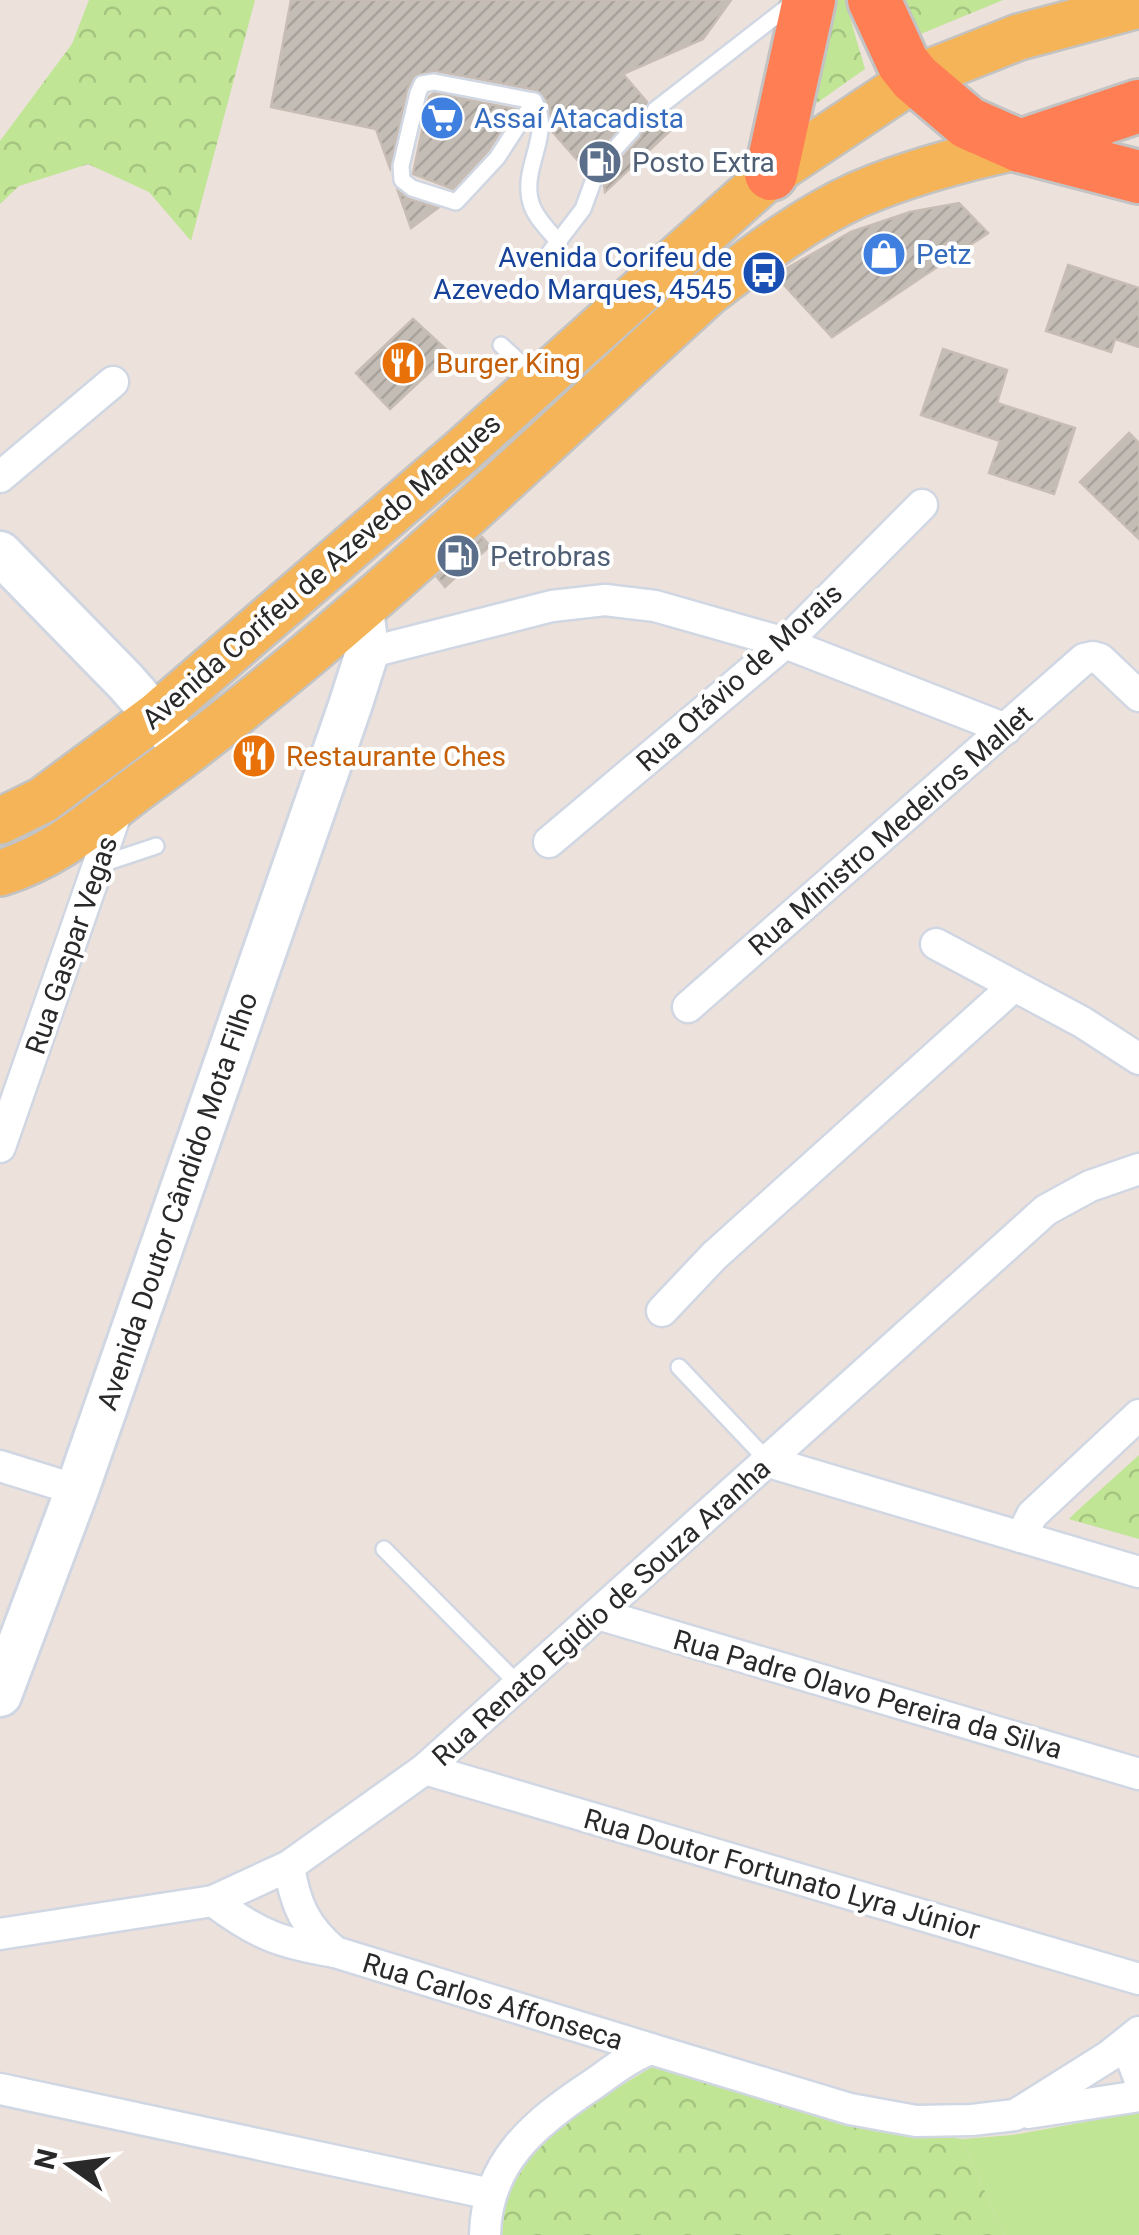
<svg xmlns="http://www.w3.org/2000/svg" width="1139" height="2235" viewBox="0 0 1139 2235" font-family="Roboto,sans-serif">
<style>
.grass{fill:#bfe595}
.forest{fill:url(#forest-crowns)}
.building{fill:url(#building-hatch);stroke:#c8bdb4;stroke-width:2.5;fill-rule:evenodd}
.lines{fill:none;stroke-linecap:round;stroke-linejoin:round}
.lane-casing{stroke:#d0d7e3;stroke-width:20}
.street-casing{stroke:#d0d7e3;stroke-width:35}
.secondary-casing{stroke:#d0d7e3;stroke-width:48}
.primary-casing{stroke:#c3c3c3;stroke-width:50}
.highway-casing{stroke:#c3c3c3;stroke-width:58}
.lane{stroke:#fff;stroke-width:15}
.street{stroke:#fff;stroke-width:30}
.secondary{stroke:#fff;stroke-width:42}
.primary{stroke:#f5b457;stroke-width:45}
.highway{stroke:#ff7e53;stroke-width:52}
.labels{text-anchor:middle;stroke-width:8;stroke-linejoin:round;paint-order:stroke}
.shop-label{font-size:28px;fill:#366cbe;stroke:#fff;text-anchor:start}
.service-label{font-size:28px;fill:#4e5e75;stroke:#fff;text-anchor:start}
.transit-label{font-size:28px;fill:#164399;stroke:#fff;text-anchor:end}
.food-label{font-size:28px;fill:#c56008;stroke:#fff;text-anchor:start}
.street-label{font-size:28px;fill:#292929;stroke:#fff}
</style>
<defs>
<pattern id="forest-crowns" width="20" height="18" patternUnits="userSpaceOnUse" patternTransform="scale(2.5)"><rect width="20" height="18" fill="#bfe595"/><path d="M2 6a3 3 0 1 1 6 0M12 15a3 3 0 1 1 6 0" fill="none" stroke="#a4c480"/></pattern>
<pattern id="building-hatch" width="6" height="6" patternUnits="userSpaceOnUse" patternTransform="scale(2.5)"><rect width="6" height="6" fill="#c4bdb6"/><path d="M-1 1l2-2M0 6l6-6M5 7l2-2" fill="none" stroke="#a8a29c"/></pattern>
</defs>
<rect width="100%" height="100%" fill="#ece1db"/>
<!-- grass -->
<polygon class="grass" points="1139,2112 1139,2235 1004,2235 962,2139 1013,2135"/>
<!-- forest -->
<g class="forest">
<polygon points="89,0 255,0 191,241 149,192 88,164 19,186 0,204 0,141 72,44"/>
<polygon points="819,0 845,0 865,69 804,112"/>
<polygon points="889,0 1003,0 911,38"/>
<polygon points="1139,1455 1139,1539 1069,1519 1076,1512"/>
<path d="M 659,2062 L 843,2122 L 962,2139 L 1004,2235 L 494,2235 C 500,2217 503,2192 513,2176 C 546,2122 609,2096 659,2062 Z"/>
</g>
<!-- building -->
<g class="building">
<path d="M 291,0 L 731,0 L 703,39 L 623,74 L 647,102 L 644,111 L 647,118 L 656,121 L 662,119 L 672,129 L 605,192 L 602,171 L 593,168 L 587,171 L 551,130 L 550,109 L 544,96 L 536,90 L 436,71 L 416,75 L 407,90 L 390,168 L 376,129 L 271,107 ZM 630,119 L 642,126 L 641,137 L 620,160 L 605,161 L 601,154 L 603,145 Z"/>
<polygon points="434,93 515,109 488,151 453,189 413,174 429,97"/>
<polygon points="398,191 409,199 438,208 411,228"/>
<polygon points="959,203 988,233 832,337 775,275 851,232 910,212"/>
<polygon points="1068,265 1139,288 1139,347 1115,339 1111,352 1046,331"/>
<polygon points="413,319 450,353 390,409 356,373"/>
<polygon points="943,349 1007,370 997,403 1075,428 1054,494 989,473 1000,441 921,415"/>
<polygon points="1129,433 1139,443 1139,539 1080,482"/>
<polygon points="482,537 490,546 445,587 437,577"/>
</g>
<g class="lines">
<defs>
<g id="lane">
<polygon points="434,82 534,101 497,158 456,202 412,188 402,180 401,166 418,93 422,84"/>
<path d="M 534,101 C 554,134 520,167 531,203 C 535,218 550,231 559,243"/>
<polyline points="655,110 794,2"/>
<polyline points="612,152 632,130"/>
<polyline points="544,260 583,209 594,179"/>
<polyline points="501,345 537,378"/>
<polyline points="99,865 156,846"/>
<polyline points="679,1367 769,1462"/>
<polyline points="384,1549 519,1685"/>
</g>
<g id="street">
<polyline points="0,477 113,382"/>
<polyline points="367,653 552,606 605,600 655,606 785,643 1006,729"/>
<polyline points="549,842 785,643 922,505"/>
<polyline points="936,944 1082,1022 1139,1059"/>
<polyline points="688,1007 1084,659 1093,657 1100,659 1139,696"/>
<polyline points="0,1147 120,802"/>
<polyline points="662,1311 714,1256 1014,986"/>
<polyline points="769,1462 1139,1572"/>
<polyline points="0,1466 77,1490"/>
<polyline points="1021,1537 1032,1515 1139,1415"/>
<polyline points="598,1614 1139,1774"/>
<polyline points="425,1769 1139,1979"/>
<path d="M 289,1866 C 295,1904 305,1927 335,1952"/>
<path d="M 213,1901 C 258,1935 281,1943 335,1952 L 651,2049"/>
<polyline points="0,1934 213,1901 289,1866 425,1769 1046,1210 1090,1186 1139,1169"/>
<polyline points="1132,2039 1131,2057 1139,2078"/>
<polyline points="0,2089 491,2194"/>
<polyline points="1028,2113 1139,2096"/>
<path d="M 485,2235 C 486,2162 536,2122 592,2085 C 611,2072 629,2057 651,2049 L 850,2109 L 916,2121 L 972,2120 L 1015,2115 L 1109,2056 L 1139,2032"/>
</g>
<g id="secondary">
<polyline points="0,553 126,682 180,744"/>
<polyline points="0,1695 77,1490 350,706 367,653 362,607"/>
</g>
<g id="primary">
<polyline points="0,821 43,800 157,715 460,453 771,174 915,78 1019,37 1139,5"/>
<path d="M 0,873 C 63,854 101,814 153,777 C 348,634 530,455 709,292 C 755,257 804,219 857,195 C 910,172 964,158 1020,146"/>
</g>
<g id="highway">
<polyline points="874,0 903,63 915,78 968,123 1020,146 1139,177"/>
<polyline points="1020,146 1139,106"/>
<polyline points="771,174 809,0"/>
</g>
</defs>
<!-- lane casing -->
<use href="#lane" class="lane-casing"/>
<!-- street casing -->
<use href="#street" class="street-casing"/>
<!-- secondary casing -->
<use href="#secondary" class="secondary-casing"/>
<!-- primary casing -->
<use href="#primary" class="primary-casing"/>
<!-- highway casing -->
<use href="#highway" class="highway-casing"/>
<!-- lane -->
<use href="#lane" class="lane"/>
<!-- street -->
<use href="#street" class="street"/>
<!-- secondary -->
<use href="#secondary" class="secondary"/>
<!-- primary -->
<use href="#primary" class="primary"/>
<!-- highway -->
<use href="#highway" class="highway"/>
</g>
<!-- icons -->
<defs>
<symbol id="supermarket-disc" viewBox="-11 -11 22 22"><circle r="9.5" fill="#3f7fe0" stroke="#fff"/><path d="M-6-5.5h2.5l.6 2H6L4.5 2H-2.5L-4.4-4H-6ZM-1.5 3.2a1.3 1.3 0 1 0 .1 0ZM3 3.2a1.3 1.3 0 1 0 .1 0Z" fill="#fff"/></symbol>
<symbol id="fuel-disc" viewBox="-11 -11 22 22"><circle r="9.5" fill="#5c6f8a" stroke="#fff"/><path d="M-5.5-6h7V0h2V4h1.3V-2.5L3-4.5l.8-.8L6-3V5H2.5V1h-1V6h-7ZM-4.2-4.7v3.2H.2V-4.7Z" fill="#fff"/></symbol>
<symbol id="shop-disc" viewBox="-11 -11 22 22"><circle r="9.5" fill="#3f7fe0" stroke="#fff"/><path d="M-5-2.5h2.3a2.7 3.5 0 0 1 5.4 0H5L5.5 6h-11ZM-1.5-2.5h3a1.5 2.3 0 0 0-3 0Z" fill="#fff"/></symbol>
<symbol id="bus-disc" viewBox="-11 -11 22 22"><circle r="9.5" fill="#1a4fb4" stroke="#fff"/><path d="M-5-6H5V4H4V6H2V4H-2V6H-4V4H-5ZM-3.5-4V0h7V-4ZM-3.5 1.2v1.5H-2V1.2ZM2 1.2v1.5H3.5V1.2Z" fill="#fff"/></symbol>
<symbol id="restaurant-disc" viewBox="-11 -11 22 22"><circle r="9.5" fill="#e8710a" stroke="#fff"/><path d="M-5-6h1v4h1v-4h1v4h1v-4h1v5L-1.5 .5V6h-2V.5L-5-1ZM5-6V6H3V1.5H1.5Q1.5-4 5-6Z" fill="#fff"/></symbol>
</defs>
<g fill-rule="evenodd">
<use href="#supermarket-disc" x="417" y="93" width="50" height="50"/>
<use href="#fuel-disc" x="575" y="137" width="50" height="50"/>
<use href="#shop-disc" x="859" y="229" width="50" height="50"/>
<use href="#bus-disc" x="739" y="248" width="50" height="50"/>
<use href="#restaurant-disc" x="378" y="338" width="50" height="50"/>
<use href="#fuel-disc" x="433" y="531" width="50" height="50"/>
<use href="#restaurant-disc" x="229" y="731" width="50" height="50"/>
</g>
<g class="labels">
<!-- shop labels -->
<g class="shop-label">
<text x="474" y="128">Assaí Atacadista</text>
<text x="916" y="264">Petz</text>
</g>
<!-- service labels -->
<g class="service-label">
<text x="632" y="172">Posto Extra</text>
<text x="490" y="566">Petrobras</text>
</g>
<!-- transit labels -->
<g class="transit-label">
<text x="732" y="267">Avenida Corifeu de<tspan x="732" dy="32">Azevedo Marques, 4545</tspan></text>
</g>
<!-- food labels -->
<g class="food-label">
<text x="436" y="373">Burger King</text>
<text x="286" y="766">Restaurante Ches</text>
</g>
<!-- street labels -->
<g class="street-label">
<text transform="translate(321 571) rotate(-41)" y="10">Avenida Corifeu de Azevedo Marques</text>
<text transform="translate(739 677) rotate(-42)" y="10">Rua Otávio de Morais</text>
<text transform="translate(890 830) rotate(-41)" y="10">Rua Ministro Medeiros Mallet</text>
<text transform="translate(71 945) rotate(-71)" y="10">Rua Gaspar Vegas</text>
<text transform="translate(177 1201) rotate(-71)" y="10">Avenida Doutor Cândido Mota Filho</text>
<text transform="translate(601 1612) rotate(-42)" y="10">Rua Renato Egidio de Souza Aranha</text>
<text transform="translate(868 1694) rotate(16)" y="10">Rua Padre Olavo Pereira da Silva</text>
<text transform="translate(782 1874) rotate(16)" y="10">Rua Doutor Fortunato Lyra Júnior</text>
<text transform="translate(493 2001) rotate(17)" y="10">Rua Carlos Affonseca</text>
</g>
</g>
<!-- north arrow -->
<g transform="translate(70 2165) rotate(284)" stroke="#ffffff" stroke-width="8" paint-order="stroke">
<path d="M0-8L18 38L0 25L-18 38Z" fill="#292929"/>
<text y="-15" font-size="28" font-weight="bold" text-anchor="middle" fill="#292929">N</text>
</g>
</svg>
